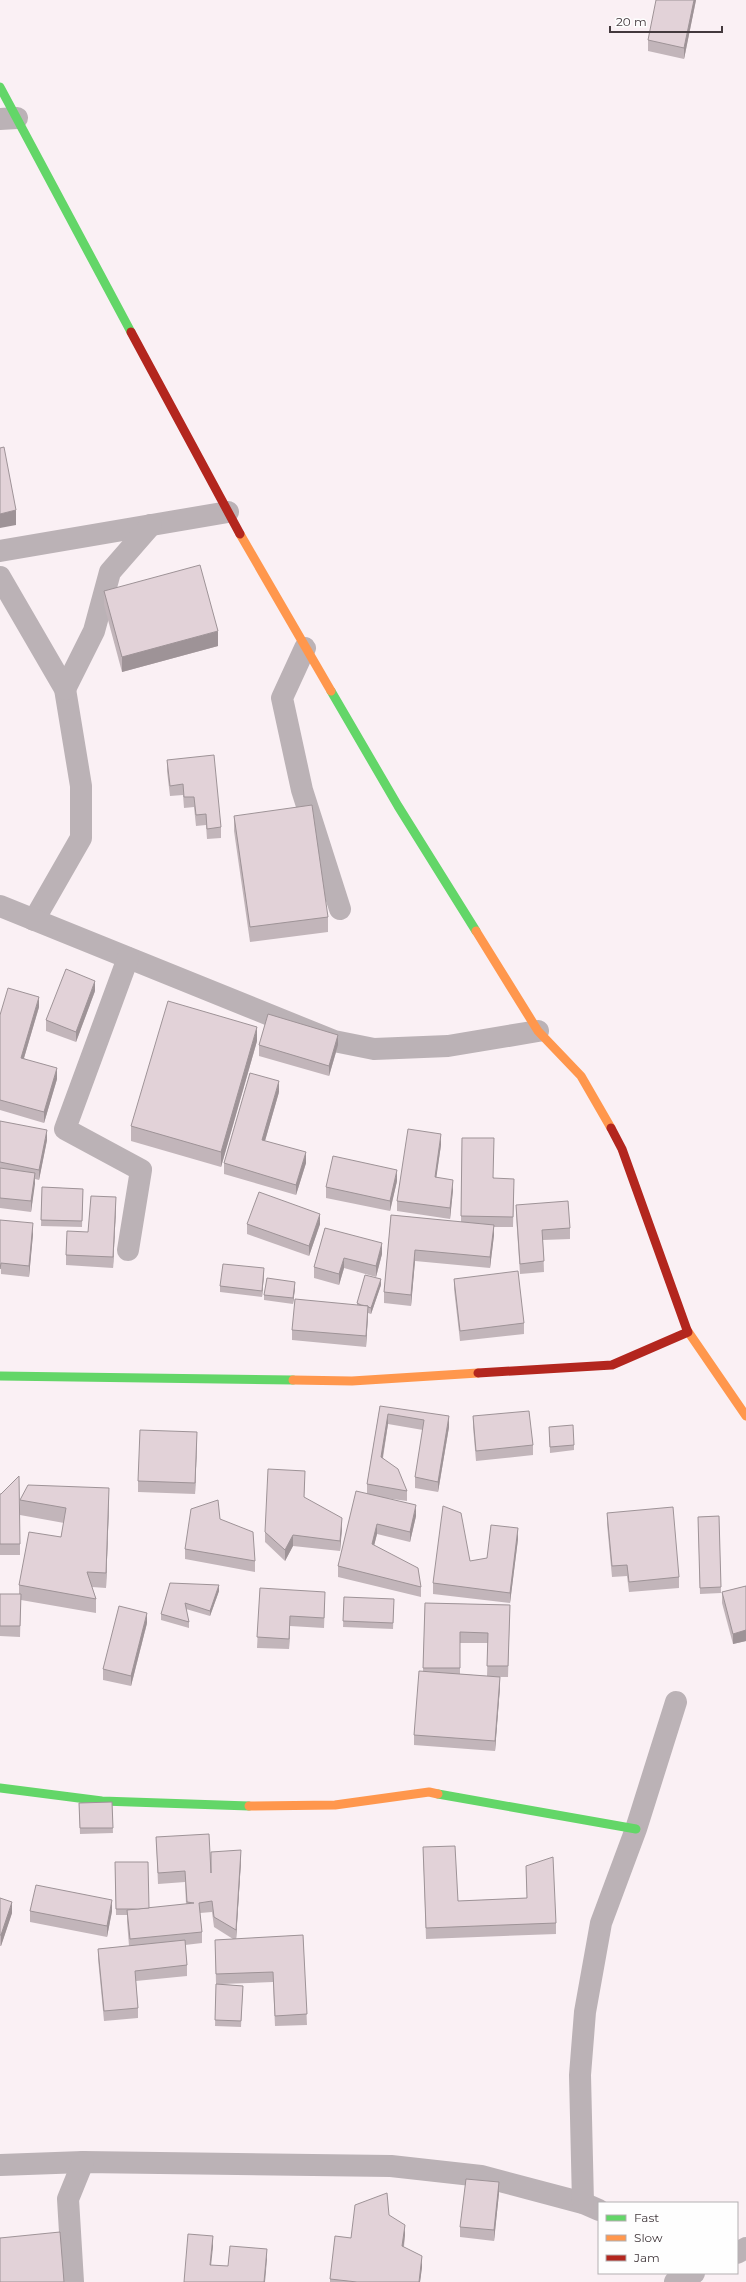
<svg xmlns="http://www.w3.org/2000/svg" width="746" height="2282" viewBox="0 0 746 2282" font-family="Montserrat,sans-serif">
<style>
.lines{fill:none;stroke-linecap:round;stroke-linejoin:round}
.street{stroke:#bbb2b6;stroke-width:22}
.fast{stroke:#63d668;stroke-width:9}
.slow{stroke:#ff974d;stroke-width:9}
.jam{stroke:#b3261e;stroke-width:9}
.wall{fill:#c2b5ba;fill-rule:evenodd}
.shaded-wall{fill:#9e9397}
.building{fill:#e2d2d8;stroke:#9e9397}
</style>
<rect width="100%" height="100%" fill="#faf0f4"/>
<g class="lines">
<!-- street -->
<g class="street">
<polyline points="0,119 17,118"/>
<polyline points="0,551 228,512"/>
<polyline points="0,577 65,689 81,786 81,838 34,920"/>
<polyline points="305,648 282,698 302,790 340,909"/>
<polyline points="65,689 94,631 110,572 151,525"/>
<polyline points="0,906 334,1041 374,1049 448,1046 538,1031"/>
<polyline points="128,1250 141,1170 65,1129 128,958"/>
<polyline points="0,2165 83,2162 391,2166 481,2176 583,2203 599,2210"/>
<polyline points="583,2203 580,2075 585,2012 601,1923 636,1829 676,1702"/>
<polyline points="737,2253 746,2248"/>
<polyline points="73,2282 68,2199 83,2162"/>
<polyline points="675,2282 694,2273"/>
</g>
<!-- fast -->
<g class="fast">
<polyline points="0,87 131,332"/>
<polyline points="331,691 398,806 476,931"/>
<polyline points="0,1376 293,1380"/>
<polyline points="0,1788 102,1801 249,1806"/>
<polyline points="438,1794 636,1829"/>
</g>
<!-- slow -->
<g class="slow">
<polyline points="240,534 331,691"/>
<polyline points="476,931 538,1031 581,1076 611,1128"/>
<polyline points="687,1330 746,1416"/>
<polyline points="293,1380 352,1381 478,1373"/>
<polyline points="249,1806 335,1805 429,1792 438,1794"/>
</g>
<!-- jam -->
<g class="jam">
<polyline points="131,332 240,534"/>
<polyline points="611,1128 622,1149 687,1330"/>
<polyline points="478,1373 612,1365 688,1332"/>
</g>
</g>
<!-- wall -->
<g class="wall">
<polygon points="696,0 684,59 648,51 648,40"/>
<polygon points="104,591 218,646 122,672 104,605"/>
<polygon points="167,760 221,827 221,838 207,839 206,825 196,826 194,807 184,808 183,795 170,796 167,771"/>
<polygon points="234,816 328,917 328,932 250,942 234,831"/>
<polygon points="95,991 76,1042 46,1031 46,1020"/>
<polygon points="39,1007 24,1058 57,1079 44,1123 0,1110 0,1015"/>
<polygon points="257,1041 221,1167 131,1141 131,1126"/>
<polygon points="259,1045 338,1045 329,1076 259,1056"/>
<polygon points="279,1092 265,1141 306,1163 296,1195 224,1174 224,1163"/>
<polygon points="0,1121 47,1140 39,1180 35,1179 31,1212 0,1208"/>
<polygon points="462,1138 494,1178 514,1189 513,1227 494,1227 494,1235 490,1268 415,1261 411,1306 384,1303 384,1292 391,1215 461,1222"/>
<polygon points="441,1145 436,1177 453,1190 450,1219 397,1211 397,1201"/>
<polygon points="397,1181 390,1211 326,1198 326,1187"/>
<polygon points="42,1187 83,1189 82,1227 41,1226"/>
<polygon points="516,1205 570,1228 570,1239 543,1240 544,1272 520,1274 516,1215"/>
<polygon points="116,1208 113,1268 66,1265 66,1255 88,1232"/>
<polygon points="0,1220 33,1234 29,1277 1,1274"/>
<polygon points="247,1224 320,1224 309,1256 247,1234"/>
<polygon points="325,1228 382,1254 376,1277 344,1268 339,1285 314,1278 314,1267"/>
<polygon points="264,1274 262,1297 220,1292 220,1286"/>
<polygon points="454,1279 524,1323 524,1334 460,1341 454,1289"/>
<polygon points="381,1285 371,1314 368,1313 366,1347 292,1340 292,1330 357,1305 357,1303"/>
<polygon points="295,1288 293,1304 264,1300 264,1295"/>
<polygon points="380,1406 449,1427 438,1492 415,1488 415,1477 423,1430 388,1424 383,1458 407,1491 407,1501 385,1498 416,1516 410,1542 377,1534 374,1545 421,1587 421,1597 338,1577 338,1566 367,1493 367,1484"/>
<polygon points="473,1416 533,1445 533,1455 476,1461 473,1427"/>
<polygon points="549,1427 574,1445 574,1450 550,1453"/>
<polygon points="197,1443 195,1494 138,1492 138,1481"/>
<polygon points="305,1481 304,1497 342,1528 340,1551 293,1546 285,1561 265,1542 265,1532"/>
<polygon points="0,1494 20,1544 20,1555 0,1555"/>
<polygon points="20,1500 109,1503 106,1588 92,1587 96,1599 96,1613 21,1600 20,1637 0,1636 0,1594 19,1594 19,1585 61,1537 64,1523 20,1515"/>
<polygon points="607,1513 679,1577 679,1588 629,1592 627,1576 612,1577 607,1524"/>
<polygon points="719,1516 721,1593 700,1594 698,1517"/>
<polygon points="220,1519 255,1561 255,1572 185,1559 185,1549"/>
<polygon points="518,1539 510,1603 433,1594 433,1583 487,1558"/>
<polygon points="170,1583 219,1591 210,1616 186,1609 189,1622 189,1628 161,1620 161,1614"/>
<polygon points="746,1586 746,1641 733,1644 722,1603 722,1592"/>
<polygon points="260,1588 325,1603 324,1628 290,1626 289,1649 257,1648"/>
<polygon points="344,1597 394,1605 393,1629 343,1627"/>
<path d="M 425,1603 L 510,1605 L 508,1677 L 500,1677 L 500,1687 L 495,1751 L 414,1745 L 414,1735 L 423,1671 ZM 460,1643 L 488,1643 L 487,1676 L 460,1674 Z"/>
<polygon points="147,1623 131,1686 103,1680 103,1669"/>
<polygon points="112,1802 113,1833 80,1834 79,1803"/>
<polygon points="156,1837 211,1873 241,1861 236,1939 303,1935 307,2025 275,2026 273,1982 222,1984 243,1986 241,2027 215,2026 216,1984 215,1940 233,1939 214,1927 212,1912 200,1913 202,1932 202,1943 185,1945 187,1965 187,1976 136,1981 138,2008 138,2018 104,2021 98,1959 98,1949 129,1946 127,1921 127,1915 116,1915 115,1862 149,1908 186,1904 185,1882 158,1884"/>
<polygon points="423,1847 458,1901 527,1898 526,1866 556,1923 556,1934 426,1939"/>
<polygon points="0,1898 12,1913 1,1946 0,1946"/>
<polygon points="30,1911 112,1911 107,1937 30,1922"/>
<polygon points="499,2193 494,2241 460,2237 460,2227"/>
<polygon points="389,2215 405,2235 404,2247 422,2267 420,2282 330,2282 330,2279"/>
</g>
<!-- shaded-wall -->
<g class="shaded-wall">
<polygon points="694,0 696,0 684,59 684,48"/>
<polygon points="16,510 16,525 0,528 0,514"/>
<polygon points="218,631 218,646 122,672 122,657"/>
<polygon points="95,981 95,991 76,1042 76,1032"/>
<polygon points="39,997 39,1007 21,1068 21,1058"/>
<polygon points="257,1027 257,1041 221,1167 221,1152"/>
<polygon points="338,1035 338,1045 329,1076 329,1066"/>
<polygon points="57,1068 57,1079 44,1123 44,1112"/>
<polygon points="279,1081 279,1092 262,1151 262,1140"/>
<polygon points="47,1130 47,1140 39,1180 39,1170"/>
<polygon points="441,1134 441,1145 435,1187 435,1177"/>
<polygon points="306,1152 306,1163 296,1195 296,1185"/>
<polygon points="397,1170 397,1181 390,1211 390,1201"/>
<polygon points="35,1173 35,1184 31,1212 31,1201"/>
<polygon points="453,1180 453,1190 450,1219 450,1208"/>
<polygon points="116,1197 116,1208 113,1268 113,1257"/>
<polygon points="320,1214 320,1224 309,1256 309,1246"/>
<polygon points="33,1223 33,1234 29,1277 29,1266"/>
<polygon points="494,1225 494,1235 490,1268 490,1257"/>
<polygon points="382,1243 382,1254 376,1277 376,1266"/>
<polygon points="415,1250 415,1261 411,1306 411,1295"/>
<polygon points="344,1258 344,1268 339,1285 339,1274"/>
<polygon points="264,1268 264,1274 262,1297 262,1291"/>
<polygon points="381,1279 381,1285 371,1314 371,1308"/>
<polygon points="295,1282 295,1288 293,1304 293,1298"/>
<polygon points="368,1306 368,1316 366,1347 366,1336"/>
<polygon points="388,1414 388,1424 381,1467 381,1457"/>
<polygon points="449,1416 449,1427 438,1492 438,1482"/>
<polygon points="197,1432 197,1443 195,1494 195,1483"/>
<polygon points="109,1488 109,1503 106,1588 106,1573"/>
<polygon points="416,1505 416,1516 410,1542 410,1532"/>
<polygon points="342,1518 342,1528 340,1551 340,1541"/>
<polygon points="377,1524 377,1534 372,1554 372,1544"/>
<polygon points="518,1528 518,1539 510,1603 510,1593"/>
<polygon points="293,1535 293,1546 285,1561 285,1550"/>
<polygon points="219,1585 219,1591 210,1616 210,1611"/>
<polygon points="147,1613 147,1623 131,1686 131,1676"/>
<polygon points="290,1616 290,1626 289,1649 289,1639"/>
<polygon points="746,1630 746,1641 733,1644 733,1634"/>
<polygon points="500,1677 500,1687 495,1751 495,1741"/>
<polygon points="241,1850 241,1861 236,1941 236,1930"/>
<polygon points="112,1900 112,1911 107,1937 107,1926"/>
<polygon points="12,1902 12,1913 1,1946 1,1935"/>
<polygon points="499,2182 499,2193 494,2241 494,2230"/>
<polygon points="405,2225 405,2235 402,2257 402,2246"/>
<polygon points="213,2236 213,2247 210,2275 210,2265"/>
<polygon points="267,2249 267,2259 265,2282 264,2282"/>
<polygon points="422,2256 422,2267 420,2282 419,2282"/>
</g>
<!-- building -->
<g class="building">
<polygon points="656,0 694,0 684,48 648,40"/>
<polygon points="4,447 16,510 0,514 0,448"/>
<polygon points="200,565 218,631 122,657 104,591"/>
<polygon points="214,755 221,827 207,829 206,814 196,815 194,797 184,797 183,784 170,786 167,760"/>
<polygon points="312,805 328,917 250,927 234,816"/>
<polygon points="66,969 95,981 76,1032 46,1020"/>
<polygon points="8,988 39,997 21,1058 57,1068 44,1112 0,1100 0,1015"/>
<polygon points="168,1001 257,1027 221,1152 131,1126"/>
<polygon points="268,1014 338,1035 329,1066 259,1045"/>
<polygon points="250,1073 279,1081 262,1140 306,1152 296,1185 224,1163"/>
<polygon points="0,1121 47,1130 39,1170 0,1162"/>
<polygon points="408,1129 441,1134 435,1177 453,1180 450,1208 397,1201"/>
<polygon points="462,1138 494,1138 493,1178 514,1179 513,1217 461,1216"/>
<polygon points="333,1156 397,1170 390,1201 326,1187"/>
<polygon points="0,1168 35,1173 31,1201 0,1198"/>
<polygon points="42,1187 83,1189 82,1221 41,1220"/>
<polygon points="259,1192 320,1214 309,1246 247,1224"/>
<polygon points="91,1196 116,1197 113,1257 66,1255 67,1231 88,1232"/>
<polygon points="568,1201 570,1228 542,1230 544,1261 520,1264 516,1205"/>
<polygon points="391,1215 494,1225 490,1257 415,1250 411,1295 384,1292"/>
<polygon points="0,1220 33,1223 29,1266 1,1263 0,1269"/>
<polygon points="325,1228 382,1243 376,1266 344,1258 339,1274 314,1267"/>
<polygon points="223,1264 264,1268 262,1291 220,1286"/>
<polygon points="518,1271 524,1323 460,1331 454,1279"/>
<polygon points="365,1275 381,1279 371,1308 368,1307 368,1306 361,1305 357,1303"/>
<polygon points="267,1278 295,1282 293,1298 264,1295"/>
<polygon points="295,1299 368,1306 366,1336 292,1330"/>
<polygon points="380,1406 449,1416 438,1482 415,1477 424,1420 388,1414 381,1457 398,1469 407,1491 367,1484"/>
<polygon points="529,1411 533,1445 476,1451 473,1416"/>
<polygon points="573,1425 574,1445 550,1447 549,1427"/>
<polygon points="140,1430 197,1432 195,1483 138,1481"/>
<polygon points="268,1469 305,1471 304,1497 342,1518 340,1541 293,1535 285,1550 265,1532"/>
<polygon points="19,1476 20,1544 0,1544 0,1494 1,1494"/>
<polygon points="28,1485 109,1488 106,1573 87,1572 96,1599 19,1585 29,1532 61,1537 66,1508 20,1500"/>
<polygon points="356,1491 416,1505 410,1532 377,1524 372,1544 418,1568 421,1587 338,1566"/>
<polygon points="218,1500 220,1519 253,1532 255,1561 185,1549 191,1509"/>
<polygon points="443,1506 461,1513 470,1561 487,1558 491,1525 518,1528 510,1593 433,1583"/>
<polygon points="673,1507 679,1577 629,1582 627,1565 612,1566 607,1513"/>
<polygon points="719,1516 721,1587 700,1588 698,1517"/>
<polygon points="170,1583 219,1585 210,1611 185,1603 189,1622 161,1614"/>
<polygon points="746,1586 746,1630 733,1634 722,1592"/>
<polygon points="260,1588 325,1592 324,1618 290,1616 289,1639 257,1637"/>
<polygon points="0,1594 21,1594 20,1626 0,1626"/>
<polygon points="344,1597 394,1599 393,1623 343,1621"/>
<polygon points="425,1603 510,1605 508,1666 487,1666 488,1633 460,1632 460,1668 423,1668"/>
<polygon points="119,1606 147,1613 131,1676 103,1669"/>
<polygon points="419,1671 500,1677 495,1741 414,1735"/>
<polygon points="112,1802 113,1828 80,1828 79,1803"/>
<polygon points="209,1834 211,1873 211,1852 241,1850 236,1930 214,1917 212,1901 199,1903 202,1932 130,1939 127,1910 194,1903 187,1902 185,1871 158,1873 156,1837"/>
<polygon points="455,1846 458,1901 527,1898 526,1866 553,1857 556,1923 426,1928 423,1847"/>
<polygon points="115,1862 148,1862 149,1908 138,1909 116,1909"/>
<polygon points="36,1885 112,1900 107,1926 30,1911"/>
<polygon points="0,1898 12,1902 1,1935 0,1935"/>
<polygon points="303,1935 307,2014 275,2016 273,1972 216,1974 215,1940"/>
<polygon points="185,1940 187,1965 135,1971 138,2008 104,2011 98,1949"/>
<polygon points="216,1984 243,1986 241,2021 215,2020"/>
<polygon points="466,2179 499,2182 494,2230 460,2227"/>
<polygon points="387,2193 389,2215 405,2225 402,2246 422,2256 419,2282 357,2282 330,2279 335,2236 351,2238 355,2205"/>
<polygon points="60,2232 64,2282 0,2282 0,2238"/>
<polygon points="188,2234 213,2236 210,2265 228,2266 230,2246 267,2249 264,2282 184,2282"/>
</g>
<!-- legend -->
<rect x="598" y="2202" width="140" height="72" fill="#fefefe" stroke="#b3afb1"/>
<rect x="606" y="2215" width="20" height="6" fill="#63d668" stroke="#b3afb1"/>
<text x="634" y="2222" font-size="12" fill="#43393d">Fast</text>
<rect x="606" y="2235" width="20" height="6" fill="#ff974d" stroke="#b3afb1"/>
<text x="634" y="2242" font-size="12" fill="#43393d">Slow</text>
<rect x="606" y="2255" width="20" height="6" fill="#b3261e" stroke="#b3afb1"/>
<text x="634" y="2262" font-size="12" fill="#43393d">Jam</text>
<!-- scale -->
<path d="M610 26v6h112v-6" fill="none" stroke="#43393d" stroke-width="2"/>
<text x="616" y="26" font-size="12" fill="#43393d" stroke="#fefefe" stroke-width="3" paint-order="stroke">20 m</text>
</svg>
